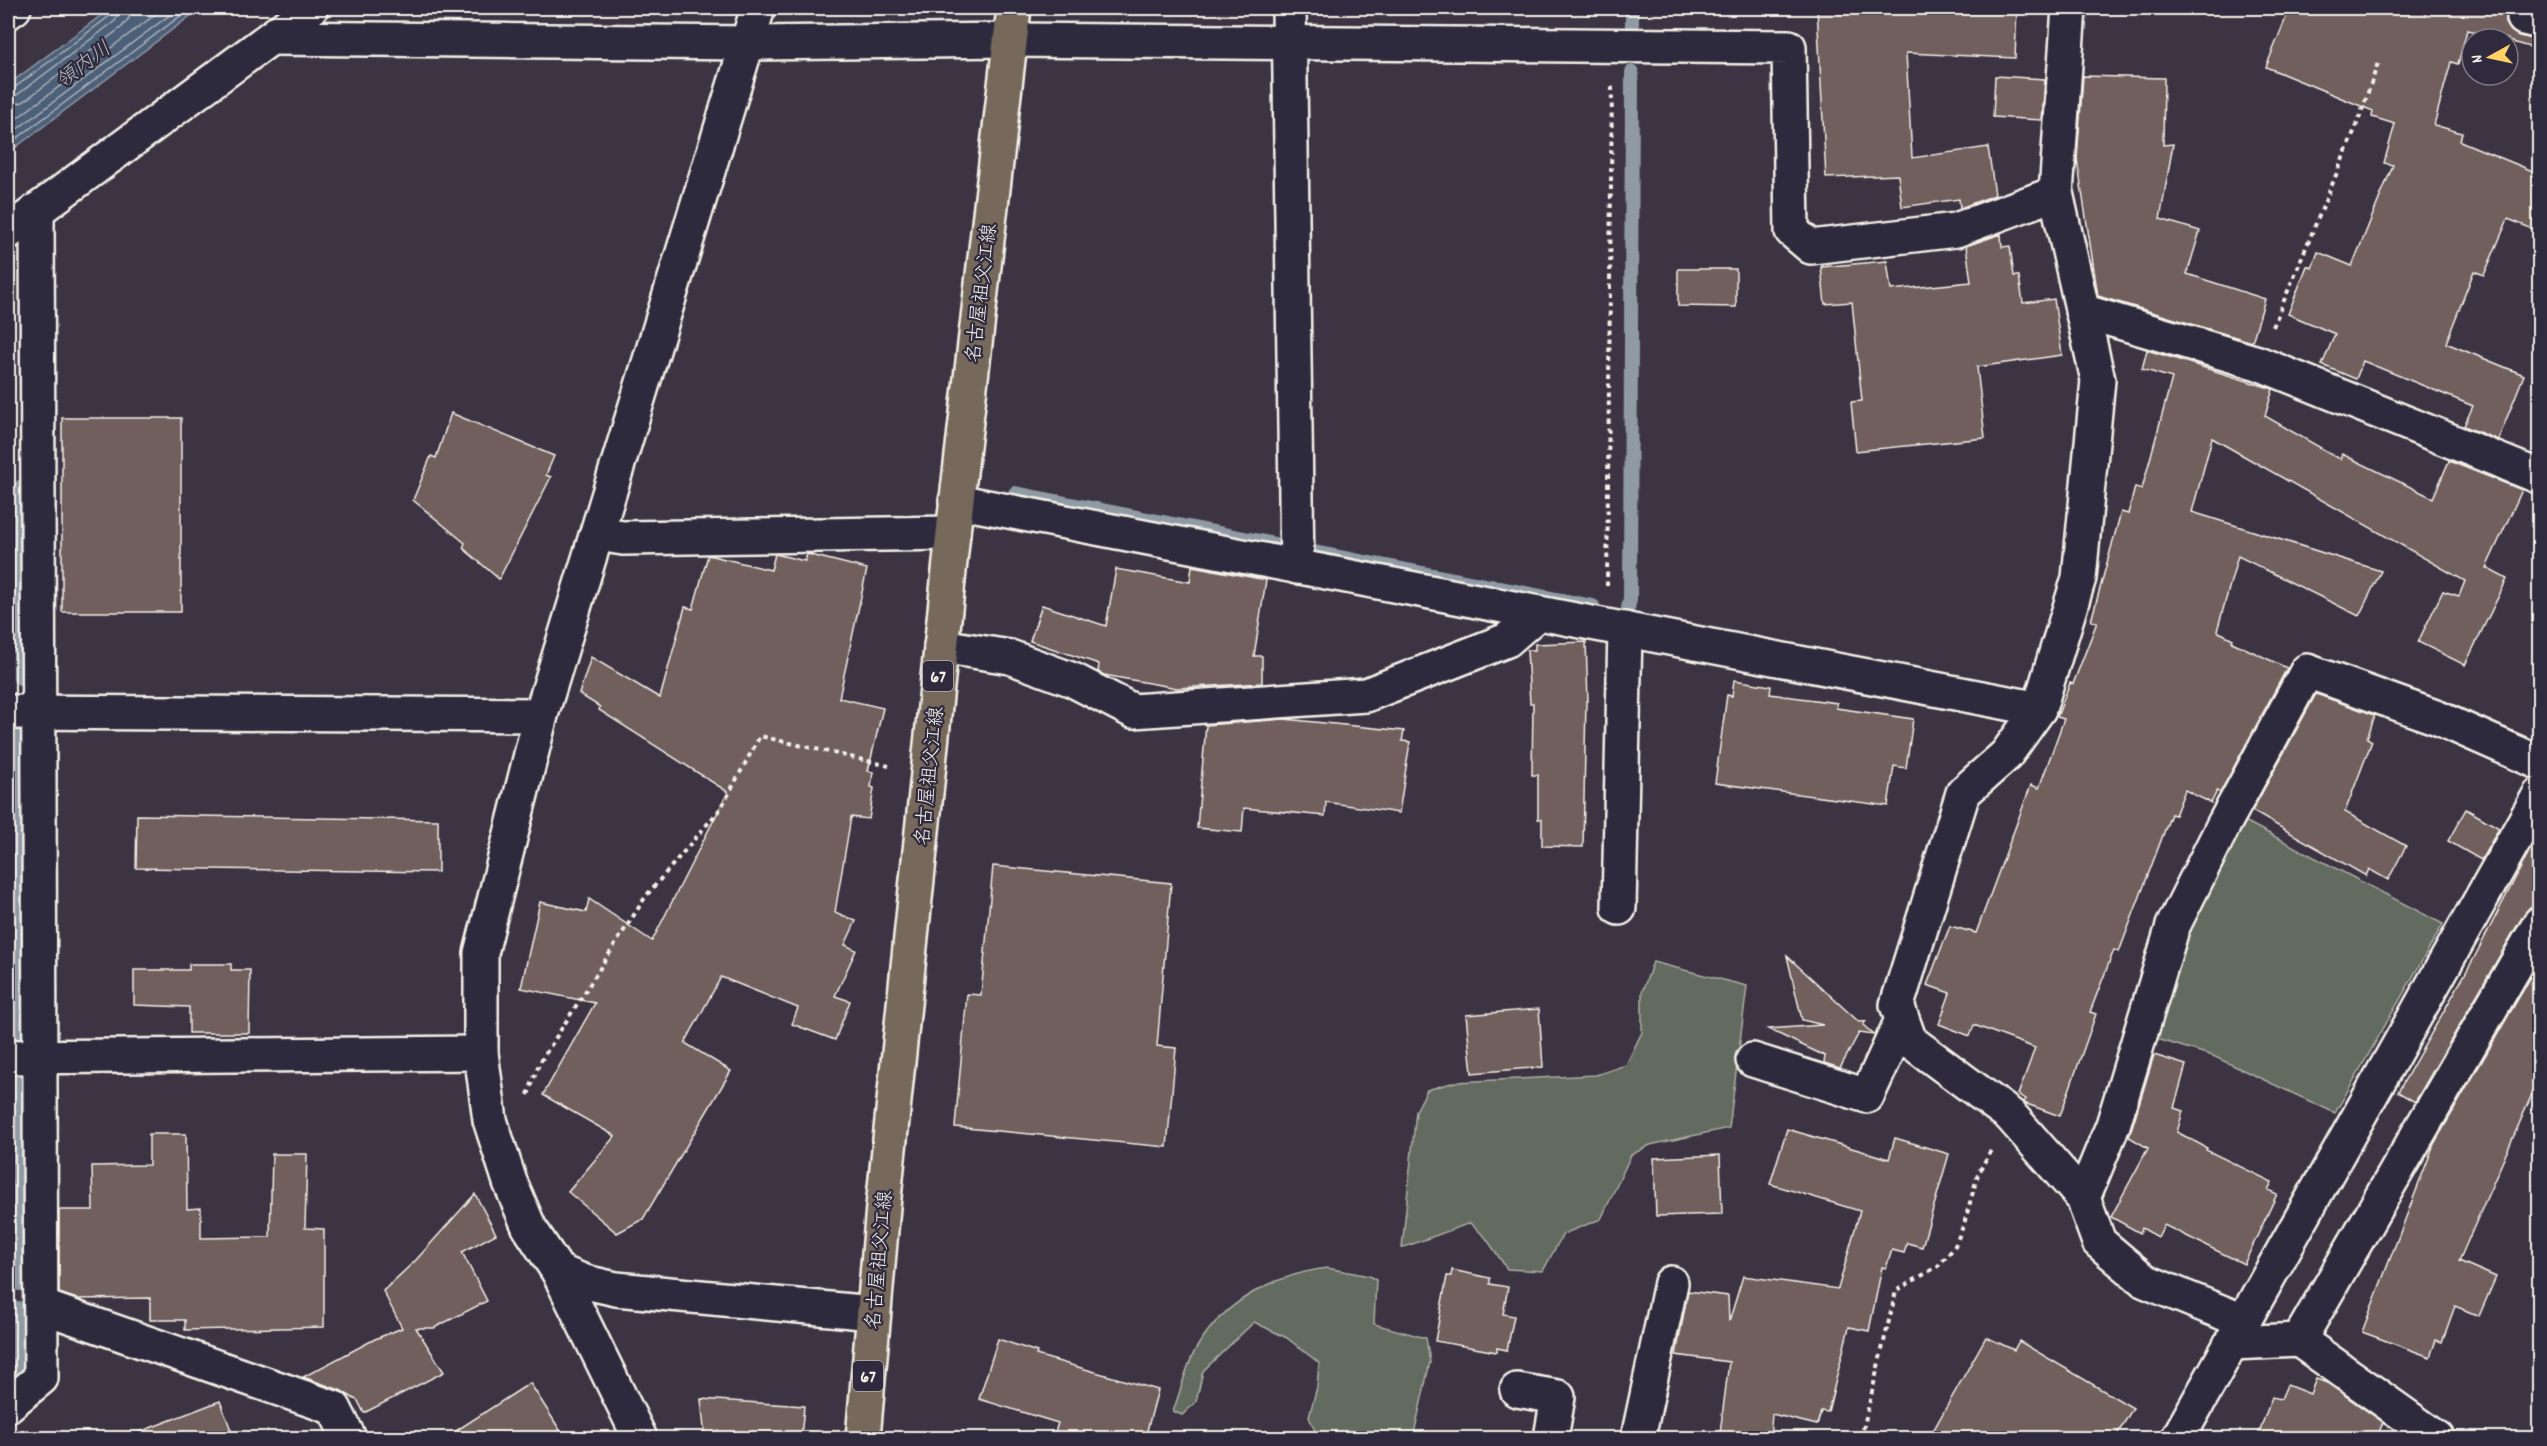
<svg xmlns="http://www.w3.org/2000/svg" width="2547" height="1446" viewBox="0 0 2547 1446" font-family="Dekko,'Klee One',sans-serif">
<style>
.green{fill:#646b5e;stroke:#acaea3;stroke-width:1.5}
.water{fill:#4e6079;stroke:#909aa5;stroke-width:1.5}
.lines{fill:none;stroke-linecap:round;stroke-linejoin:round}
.shore{stroke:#b2b7bc;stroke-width:1.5}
.stream{stroke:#909aa5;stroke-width:14}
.building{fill:#6f5e5c;stroke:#f4f1e8;stroke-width:1.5}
.minor-casing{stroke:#f4f1e8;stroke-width:38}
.major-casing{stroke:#f4f1e8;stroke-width:38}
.path{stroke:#f4f1e8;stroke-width:4;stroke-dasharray:4.5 4.5;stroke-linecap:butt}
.minor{stroke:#2f2a3d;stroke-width:33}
.major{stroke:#76695c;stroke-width:33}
.labels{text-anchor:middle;stroke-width:4.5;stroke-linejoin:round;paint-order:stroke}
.shield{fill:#2f2a3d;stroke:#b9b5b5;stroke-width:1.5}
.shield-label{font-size:18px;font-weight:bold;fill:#f4f1e8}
.street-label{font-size:20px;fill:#f4f1e8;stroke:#2f2a3d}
.water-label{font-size:21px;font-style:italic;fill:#b2b7bc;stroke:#2f2a3d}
</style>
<rect width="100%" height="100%" fill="#3c3443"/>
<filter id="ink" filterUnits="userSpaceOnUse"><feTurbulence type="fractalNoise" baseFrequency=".0167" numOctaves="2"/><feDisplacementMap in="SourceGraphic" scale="12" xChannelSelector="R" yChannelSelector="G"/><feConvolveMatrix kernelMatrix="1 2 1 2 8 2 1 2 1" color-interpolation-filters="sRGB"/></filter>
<g filter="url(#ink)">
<!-- green -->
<g class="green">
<polygon points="2237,817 2443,924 2335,1113 2213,1056 2157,1039 2184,938"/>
<polygon points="1653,962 1747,986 1729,1128 1650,1145 1631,1155 1601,1219 1563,1234 1543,1271 1507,1269 1486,1238 1470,1223 1402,1248 1416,1111 1427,1090 1455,1082 1596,1075 1626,1065 1642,1032 1642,992"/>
<path d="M 1327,1268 L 1369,1276 L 1376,1280 L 1374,1324 L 1426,1338 L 1430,1362 L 1413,1438 L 1318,1438 L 1309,1417 L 1317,1387 L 1319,1363 L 1287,1338 L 1254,1322 L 1203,1371 L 1196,1402 L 1182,1415 L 1173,1411 C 1181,1391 1186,1365 1197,1347 C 1225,1300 1275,1275 1327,1268 Z"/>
</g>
<!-- water -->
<polygon class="water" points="111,8 201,8 8,153 8,85"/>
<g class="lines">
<!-- shore -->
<g class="shore">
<polyline points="8,90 14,88 111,15 114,8"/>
<polyline points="8,97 17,95 115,21 121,8"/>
<polyline points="8,106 23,102 122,27 129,18 130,8"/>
<polyline points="8,125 164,8"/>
<polyline points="8,136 179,8"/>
<polyline points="8,145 191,8"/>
</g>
<!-- stream -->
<g class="stream">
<polyline points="1632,27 1632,8"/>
<polyline points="20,487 20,678"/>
<polyline points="1015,493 1275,544"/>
<polyline points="1309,551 1593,606"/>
<polyline points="1627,613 1630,599 1632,72"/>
<polyline points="19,1034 20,737"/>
<polyline points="19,1284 19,1081"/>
<polyline points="8,1387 19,1377 19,1308"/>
</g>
</g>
<!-- building -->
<g class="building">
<polygon points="1817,8 2017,8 2015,58 1906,53 1912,158 1988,147 1995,195 1960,208 1959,199 1902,207 1898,175 1826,178"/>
<polygon points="2290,8 2509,8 2506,23 2511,31 2519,36 2540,40 2540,50 2508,41 2508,39 2467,30 2458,64 2451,62 2434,125 2462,133 2460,141 2540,174 2540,232 2508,219 2484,275 2474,271 2446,343 2524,375 2498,440 2464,426 2473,406 2363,361 2356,379 2322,365 2335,334 2288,314 2307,266 2312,268 2318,252 2352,266 2393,165 2384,163 2395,124 2372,117 2373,111 2266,67"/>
<polygon points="1995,76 2045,79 2042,120 1993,117"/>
<polygon points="2083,76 2164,78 2163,145 2173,144 2160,219 2200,231 2187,274 2265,299 2252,342 2098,296 2077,159"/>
<polygon points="2001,234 2002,247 2010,246 2014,276 2019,276 2023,303 2054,299 2062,355 1977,367 1985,438 1856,451 1851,402 1862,401 1852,302 1825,304 1821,267 1887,261 1891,290 1971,282 1966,246"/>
<polygon points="1678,269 1736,269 1736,307 1678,306"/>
<polygon points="2147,350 2273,389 2265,416 2340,459 2342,454 2433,498 2449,461 2522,490 2486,568 2507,579 2465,665 2418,642 2443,591 2459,596 2465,581 2212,438 2192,512 2381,571 2359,616 2238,556 2217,631 2233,639 2232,642 2287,668 2220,793 2217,791 2211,803 2185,790 2175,815 2171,814 2119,952 2114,950 2090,1012 2096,1014 2060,1116 2024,1103 2026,1099 2018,1095 2035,1048 1974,1025 1970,1036 1939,1024 1950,993 1927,985 1950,926 1976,933 2031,785 2039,788 2064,719 2057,717 2070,683 2073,684 2097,622 2091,621 2121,512 2128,514 2135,487 2142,489 2172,378 2142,369"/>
<polygon points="451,413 554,456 546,475 551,477 499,579 463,548 465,543 413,500 431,456 436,458"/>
<rect x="62" y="418" width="119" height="194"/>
<polygon points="775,554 805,561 807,554 867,569 839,698 883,708 868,771 873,772 871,787 874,788 869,819 851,817 835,912 856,921 845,945 856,950 835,996 850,1001 835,1040 792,1024 798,1008 721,977 685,1043 731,1071 643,1219 617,1233 568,1192 615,1136 543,1095 595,1003 521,988 540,902 586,912 589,899 652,941 728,792 599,710 600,707 579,694 591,657 660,698 685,607 693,609 708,555 771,570"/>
<polygon points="1192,566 1266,580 1254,656 1262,656 1262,683 1177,688 1104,675 1098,672 1099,664 1030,641 1042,605 1106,626 1116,569 1190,582"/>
<polygon points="1586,642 1588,701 1586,701 1583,847 1542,846 1542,819 1538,819 1538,775 1532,775 1533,703 1530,703 1527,650 1535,650 1535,644"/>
<polygon points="1734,680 1771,686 1770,694 1837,703 1836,708 1913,719 1906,768 1894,766 1888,806 1715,783 1727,695 1732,696"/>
<polygon points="2316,694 2375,715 2367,738 2372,741 2345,812 2406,846 2388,880 2369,869 2366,876 2252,811"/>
<polygon points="1284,719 1404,731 1402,741 1410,742 1399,813 1326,802 1325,816 1244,808 1242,832 1197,828 1206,725"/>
<polygon points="2466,809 2499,828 2481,860 2448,841"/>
<polygon points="137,815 438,820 438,872 136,868"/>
<polygon points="2540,840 2540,904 2530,907 2524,914 2415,1102 2398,1092 2474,958 2532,846 2535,848"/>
<polygon points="993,866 1171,883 1157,1046 1176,1048 1167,1147 955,1127 967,994 981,995"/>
<polygon points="1787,956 1859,1022 1866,1021 1863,1025 1874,1035 1859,1033 1840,1068 1824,1063 1825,1056 1768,1029 1823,1025 1802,1020"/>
<polygon points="2540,961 2540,1076 2459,1261 2496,1277 2479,1316 2455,1306 2442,1342 2436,1340 2430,1357 2362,1332 2434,1144"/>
<polygon points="189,964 231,964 231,970 250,970 249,1033 189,1033 189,1007 134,1005 134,970 189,970"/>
<polygon points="1539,1009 1543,1067 1472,1073 1466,1015"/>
<polygon points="2154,1055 2186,1065 2174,1108 2183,1111 2177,1132 2207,1148 2206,1150 2272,1182 2268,1190 2277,1194 2244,1264 2164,1225 2158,1237 2142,1228 2140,1233 2111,1217 2148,1148 2129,1137"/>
<polygon points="1787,1129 1889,1159 1895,1138 1949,1154 1922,1247 1907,1243 1904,1253 1892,1250 1886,1268 1882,1267 1869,1331 1849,1327 1828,1412 1821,1411 1817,1425 1772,1414 1770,1438 1720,1433 1729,1362 1676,1355 1688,1291 1728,1296 1729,1322 1743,1276 1838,1289 1860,1211 1770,1184"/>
<polygon points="149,1134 186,1134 187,1209 201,1208 201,1238 270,1237 272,1154 307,1154 305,1228 324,1229 324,1327 185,1330 185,1320 150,1320 150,1298 77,1299 59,1293 59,1210 93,1210 92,1166 149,1165"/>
<polygon points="1720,1155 1722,1214 1656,1216 1654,1158"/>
<polygon points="475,1194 496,1234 462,1252 487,1301 434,1328 416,1328 444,1372 364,1413 358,1401 340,1390 303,1377 375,1339 402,1328 383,1291 416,1260"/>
<polygon points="1452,1270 1490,1278 1490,1284 1508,1287 1503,1314 1514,1316 1507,1350 1497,1348 1497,1352 1435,1341 1447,1276 1451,1276"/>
<polygon points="1986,1337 2014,1350 2019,1341 2133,1408 2115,1438 1929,1438"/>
<polygon points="998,1339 1037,1352 1036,1355 1158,1390 1145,1438 1053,1438 1058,1423 979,1399"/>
<polygon points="2316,1379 2327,1383 2383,1422 2377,1438 2257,1438 2272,1397 2281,1399 2287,1385 2310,1394"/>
<polygon points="530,1383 565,1438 445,1438"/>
<polygon points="701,1399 804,1406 801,1438 705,1438"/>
<polygon points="220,1401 234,1438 129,1438 129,1436"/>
</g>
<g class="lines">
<defs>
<g id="minor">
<polyline points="758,8 541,715 481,953 481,1053 490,1120 510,1182 529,1227 558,1271 585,1282 616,1289 873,1313"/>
<polyline points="1289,8 1297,567"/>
<polyline points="2069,8 2056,193 2098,380 2079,578 2039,709 2006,755 1963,793 1897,1005 1910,1041 2010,1115 2083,1198 2099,1242 2145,1281 2243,1321"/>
<polyline points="8,12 14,8"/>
<polyline points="2524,18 2540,22"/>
<polyline points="271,38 748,43 1010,40 1789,47 1792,231 1811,247 1956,230 2056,193"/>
<polyline points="8,232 311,8"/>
<polyline points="2082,311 2258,363 2540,477"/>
<polyline points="956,501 2039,709"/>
<polyline points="598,534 623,538 953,533"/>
<polyline points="941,646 1010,657 1073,680 1133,711 1366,695 1507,640 1538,613"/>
<polyline points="8,712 541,715"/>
<polyline points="1619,908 1625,629"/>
<polyline points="8,1057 481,1053"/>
<polyline points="1753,1060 1867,1096 1902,1020"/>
<polyline points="2083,1198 2113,1125 2173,926 2224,824 2307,671 2438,718 2540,763"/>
<polyline points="558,1271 640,1438"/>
<polyline points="41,1306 334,1408 349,1438"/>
<polyline points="2299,1340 2437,1438"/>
<polyline points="2231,1343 2299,1340 2540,923"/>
<polyline points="1517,1390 1558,1397 1551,1438"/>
<polyline points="8,1405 41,1378 37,210"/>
<polyline points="1638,1438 1671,1283"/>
<polyline points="2178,1438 2540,794"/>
</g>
<polyline id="major" points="863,1438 883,1207 953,533 1014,8"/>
</defs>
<!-- minor casing -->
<use href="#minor" class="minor-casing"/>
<!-- major casing -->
<use href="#major" class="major-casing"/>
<!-- path -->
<g class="path">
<polyline points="2273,327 2358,122 2379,60"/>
<polyline points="1607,586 1612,83"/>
<polyline points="528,1095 539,1064 646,896 721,808 760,736 889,766"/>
<polyline points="1861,1438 1896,1291 1938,1266 1954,1248 1964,1224 1978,1174 1991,1150"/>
</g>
<!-- minor -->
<use href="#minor" class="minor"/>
<!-- major -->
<use href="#major" class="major"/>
</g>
</g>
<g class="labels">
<!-- shield labels -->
<g class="shield">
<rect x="923" y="661" width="30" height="30" rx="4.5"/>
<rect x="853" y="1361" width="30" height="30" rx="4.5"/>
</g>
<g class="shield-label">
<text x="938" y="682">67</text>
<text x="868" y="1382">67</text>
</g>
<!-- street labels -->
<g class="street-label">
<text transform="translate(980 293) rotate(-83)" y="7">名古屋祖父江線</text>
<text transform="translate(928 776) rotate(-84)" y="7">名古屋祖父江線</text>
<text transform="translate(878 1260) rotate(-85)" y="7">名古屋祖父江線</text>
</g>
<!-- water labels -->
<g class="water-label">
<text transform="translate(83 64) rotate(-37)" y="7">領内川</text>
</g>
</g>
<!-- margin -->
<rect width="2547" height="1446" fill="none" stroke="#2f2a3d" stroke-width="30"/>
<rect x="15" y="15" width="2517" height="1416" fill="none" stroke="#f4f1e8" stroke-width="2" filter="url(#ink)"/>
<!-- north arrow -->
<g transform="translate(2490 57) rotate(262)"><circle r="28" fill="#2f2a3d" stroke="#7e7a81" stroke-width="1.5"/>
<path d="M0-4.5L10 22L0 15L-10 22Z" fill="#ffd166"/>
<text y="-9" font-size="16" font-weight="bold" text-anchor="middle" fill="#f4f1e8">N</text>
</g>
</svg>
